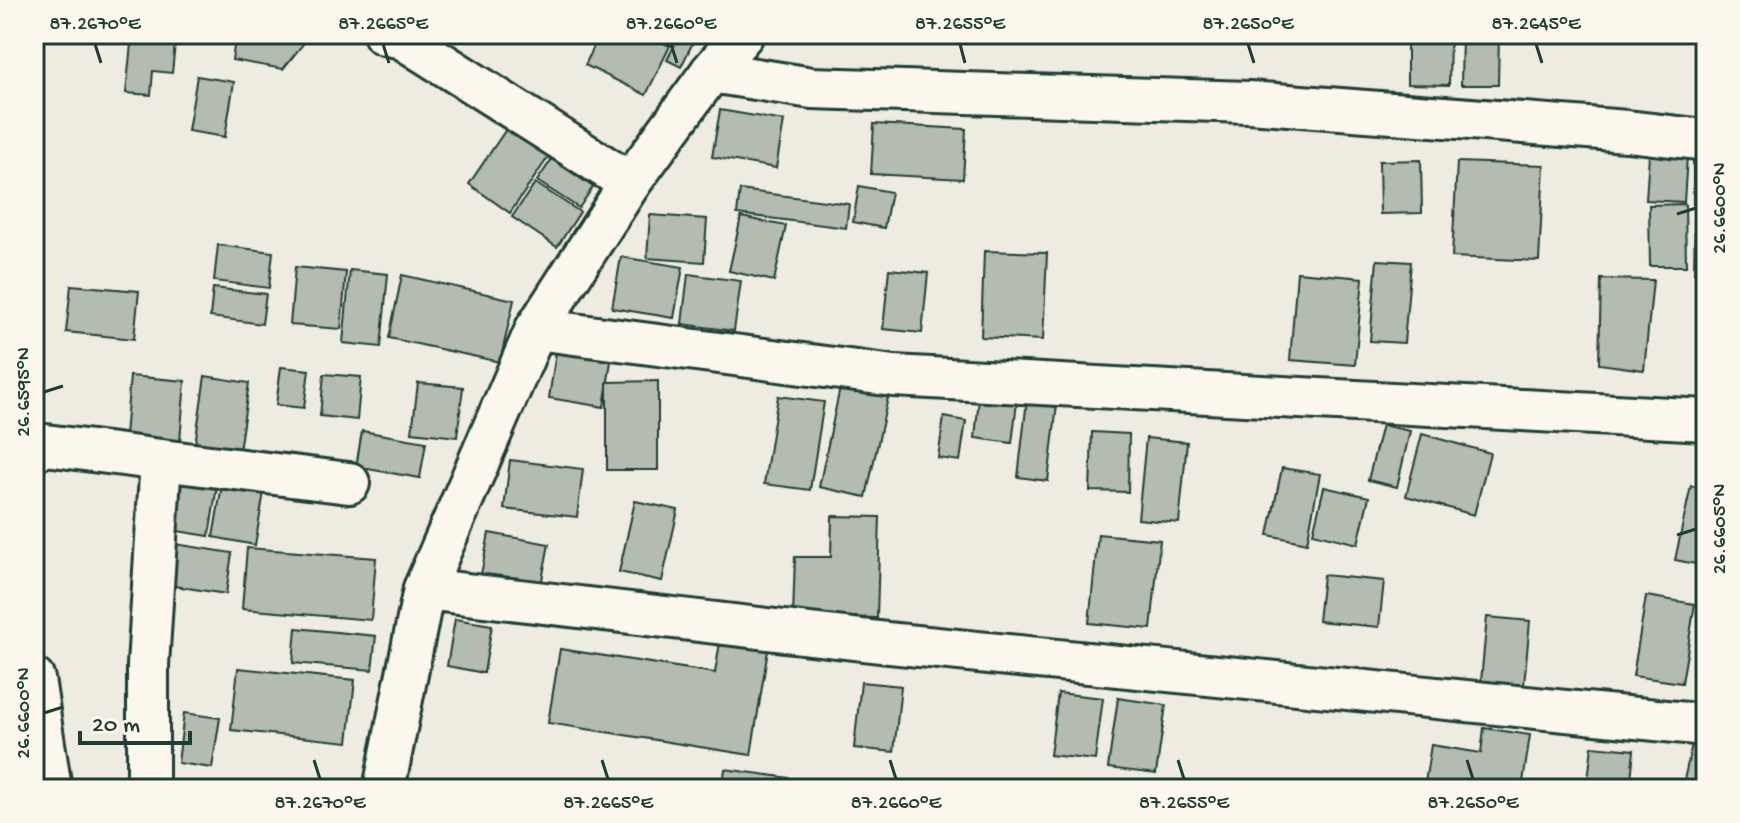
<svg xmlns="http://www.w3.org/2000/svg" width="1740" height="823" viewBox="0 0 1740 823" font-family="'Gochi Hand',sans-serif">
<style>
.building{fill:#b4bbb0;stroke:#1f3d34;stroke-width:2}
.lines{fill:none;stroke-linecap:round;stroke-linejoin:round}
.minor-casing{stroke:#1f3d34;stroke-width:46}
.minor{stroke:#fbf7ec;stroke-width:40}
.ticks{fill:none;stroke:#1f3d34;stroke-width:3}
.neatline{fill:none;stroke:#1f3d34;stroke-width:3}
.ticks-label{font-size:20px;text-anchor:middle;fill:#1f3d34}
</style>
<rect width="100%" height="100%" fill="#eeece1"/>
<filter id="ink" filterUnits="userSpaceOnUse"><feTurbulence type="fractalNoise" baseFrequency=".0125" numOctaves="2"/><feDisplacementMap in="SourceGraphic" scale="16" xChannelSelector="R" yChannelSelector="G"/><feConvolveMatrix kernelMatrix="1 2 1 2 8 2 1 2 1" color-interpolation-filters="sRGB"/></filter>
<g filter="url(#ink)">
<!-- building -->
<g class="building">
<polygon points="132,34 176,34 172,73 153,71 151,95 126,93"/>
<polygon points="236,34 311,34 283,69 232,60"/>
<polygon points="600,34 645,34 670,46 646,95 585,65"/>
<polygon points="648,34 697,34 681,67 667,60 674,46"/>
<polygon points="1407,34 1450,34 1449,85 1407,84"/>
<polygon points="1462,34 1499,34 1498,85 1461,85"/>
<polygon points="197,76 234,82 225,137 188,131"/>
<polygon points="720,110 784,121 776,168 712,157"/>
<polygon points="874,124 966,129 963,179 871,174"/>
<polygon points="507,128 549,156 510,213 469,184"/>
<polygon points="1649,154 1687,156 1684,202 1646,200"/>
<polygon points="552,159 593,187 579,208 537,181"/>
<polygon points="1421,160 1422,213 1380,214 1379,161"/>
<rect x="1693" y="161" width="13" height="43"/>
<polygon points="1457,162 1544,165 1539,261 1452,257"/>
<polygon points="535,183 580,212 557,247 512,217"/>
<polygon points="859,186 891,192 884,228 853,222"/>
<polygon points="740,190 849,204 846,228 737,214"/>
<polygon points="1685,204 1686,266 1650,266 1649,205"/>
<polygon points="1695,209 1706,209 1706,274 1694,273"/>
<polygon points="650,215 707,219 704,262 647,258"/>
<polygon points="741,217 786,226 774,281 729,271"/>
<polygon points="218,245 273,252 269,288 214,281"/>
<polygon points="984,251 1047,253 1043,340 981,337"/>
<polygon points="621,257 683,267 674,318 612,308"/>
<polygon points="1377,260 1411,262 1404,343 1370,341"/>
<polygon points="295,267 346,272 341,329 290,325"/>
<polygon points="889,269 928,273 922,333 883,329"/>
<polygon points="350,270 388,274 381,347 343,343"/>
<polygon points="1297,272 1363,278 1355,365 1290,360"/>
<polygon points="688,274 741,281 734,331 682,324"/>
<polygon points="402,275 514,300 500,362 389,338"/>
<polygon points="1601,279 1653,280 1644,370 1599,364"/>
<polygon points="71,285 139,291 134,339 66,332"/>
<polygon points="213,288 266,294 262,324 210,317"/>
<polygon points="556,352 611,361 604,407 549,398"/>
<polygon points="281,367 309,370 304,408 276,405"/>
<polygon points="324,374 361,377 357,420 320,416"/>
<polygon points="130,376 185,381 180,441 125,436"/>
<polygon points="205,376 249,383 239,451 195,444"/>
<polygon points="658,381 658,470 607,470 607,382"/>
<polygon points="418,383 463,387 457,437 412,432"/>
<polygon points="841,383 889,393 866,497 819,487"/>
<polygon points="778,396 824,402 810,490 764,484"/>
<polygon points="979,398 1017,402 1012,443 975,438"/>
<polygon points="1027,400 1057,404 1048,481 1018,477"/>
<polygon points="944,417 966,421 960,461 938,458"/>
<polygon points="1382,425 1410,431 1397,487 1368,480"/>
<polygon points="362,431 426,442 420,478 356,467"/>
<polygon points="1092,432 1129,434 1128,492 1090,491"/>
<polygon points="1422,434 1490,453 1474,515 1406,496"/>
<polygon points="1146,438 1187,442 1179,523 1138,519"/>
<polygon points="510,460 583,469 577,517 504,509"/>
<polygon points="1282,468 1320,474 1307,543 1268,535"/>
<polygon points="180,474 218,480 209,536 171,530"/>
<polygon points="222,485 264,492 255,545 213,537"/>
<polygon points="1691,486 1706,489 1706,566 1675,560"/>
<polygon points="1324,487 1369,497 1358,544 1313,533"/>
<polygon points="635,501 678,510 662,581 619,572"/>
<polygon points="832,516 880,517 877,618 793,616 795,557 831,557"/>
<polygon points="489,533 549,544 540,590 480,580"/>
<polygon points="1098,534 1160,540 1151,629 1089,623"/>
<polygon points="169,543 232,553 226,594 162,584"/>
<polygon points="247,548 376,558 371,620 242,609"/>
<polygon points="1323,575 1384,581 1379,627 1318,621"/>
<polygon points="1646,596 1695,604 1682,683 1633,676"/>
<polygon points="1487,617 1530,621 1524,685 1481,681"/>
<polygon points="455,619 492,625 484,673 447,666"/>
<polygon points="296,628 376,636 372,670 293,663"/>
<polygon points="720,642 768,650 751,755 548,723 560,649 715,673"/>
<polygon points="238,668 355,680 348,742 231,730"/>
<polygon points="861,682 901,686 894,752 854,748"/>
<polygon points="1058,693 1103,698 1095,760 1050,755"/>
<polygon points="1118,698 1166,705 1156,774 1108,768"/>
<polygon points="184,713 220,718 212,768 178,763"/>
<polygon points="1484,728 1530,735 1522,789 1424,789 1431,745 1481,753"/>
<polygon points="1692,744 1706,747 1706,789 1682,789"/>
<polygon points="1592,746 1634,750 1630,789 1587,789"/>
<polygon points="725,769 790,778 788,789 722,789"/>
<polygon points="436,783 483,789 435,789"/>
</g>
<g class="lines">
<defs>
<g id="minor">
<polyline points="384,34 402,38 630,183"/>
<polyline points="711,72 812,88 1249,102 1627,131 1706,140"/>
<polyline points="536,329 894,376 1706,420"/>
<polyline points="34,451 46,445 161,460 148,665 148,781 145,789"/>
<polyline points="161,460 349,483"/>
<polyline points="424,589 888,643 1706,725"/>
<polyline points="34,679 51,789"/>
<polyline points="384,789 424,589 536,329 630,183 711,72 743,34"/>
</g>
</defs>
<!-- minor casing -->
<use href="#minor" class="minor-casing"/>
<!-- minor -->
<use href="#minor" class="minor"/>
</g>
</g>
<!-- ticks -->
<path class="ticks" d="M 95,44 L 101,63M 383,44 L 389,63M 671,44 L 677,63M 960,44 L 965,63M 1248,44 L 1254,63M 1536,44 L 1542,63M 1677,214 L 1696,208M 44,392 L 63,386M 1677,535 L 1696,529M 44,713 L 63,707M 314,760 L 320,779M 602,760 L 608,779M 890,760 L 896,779M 1178,760 L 1184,779M 1467,760 L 1473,779"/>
<!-- margin -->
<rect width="1740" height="823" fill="none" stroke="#fbf7ec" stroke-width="88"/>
<!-- scale -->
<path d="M80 731v12h110v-12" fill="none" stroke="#1f3d34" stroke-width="4"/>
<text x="92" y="731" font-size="24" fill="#1f3d34" stroke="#fbf7ec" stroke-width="6" paint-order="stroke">20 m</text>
<rect x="44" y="44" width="1652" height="735" class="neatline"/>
<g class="ticks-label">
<text x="95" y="29">87.2670°E</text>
<text x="383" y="29">87.2665°E</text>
<text x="671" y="29">87.2660°E</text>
<text x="960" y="29">87.2655°E</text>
<text x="1248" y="29">87.2650°E</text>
<text x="1536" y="29">87.2645°E</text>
<text transform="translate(1718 208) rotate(-90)" y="7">26.6600°N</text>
<text transform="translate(22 392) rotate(-90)" y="7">26.6595°N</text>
<text transform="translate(1718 529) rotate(-90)" y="7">26.6605°N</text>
<text transform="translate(22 713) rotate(-90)" y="7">26.6600°N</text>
<text x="320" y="808">87.2670°E</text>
<text x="608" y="808">87.2665°E</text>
<text x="896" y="808">87.2660°E</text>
<text x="1184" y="808">87.2655°E</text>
<text x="1473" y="808">87.2650°E</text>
</g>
</svg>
